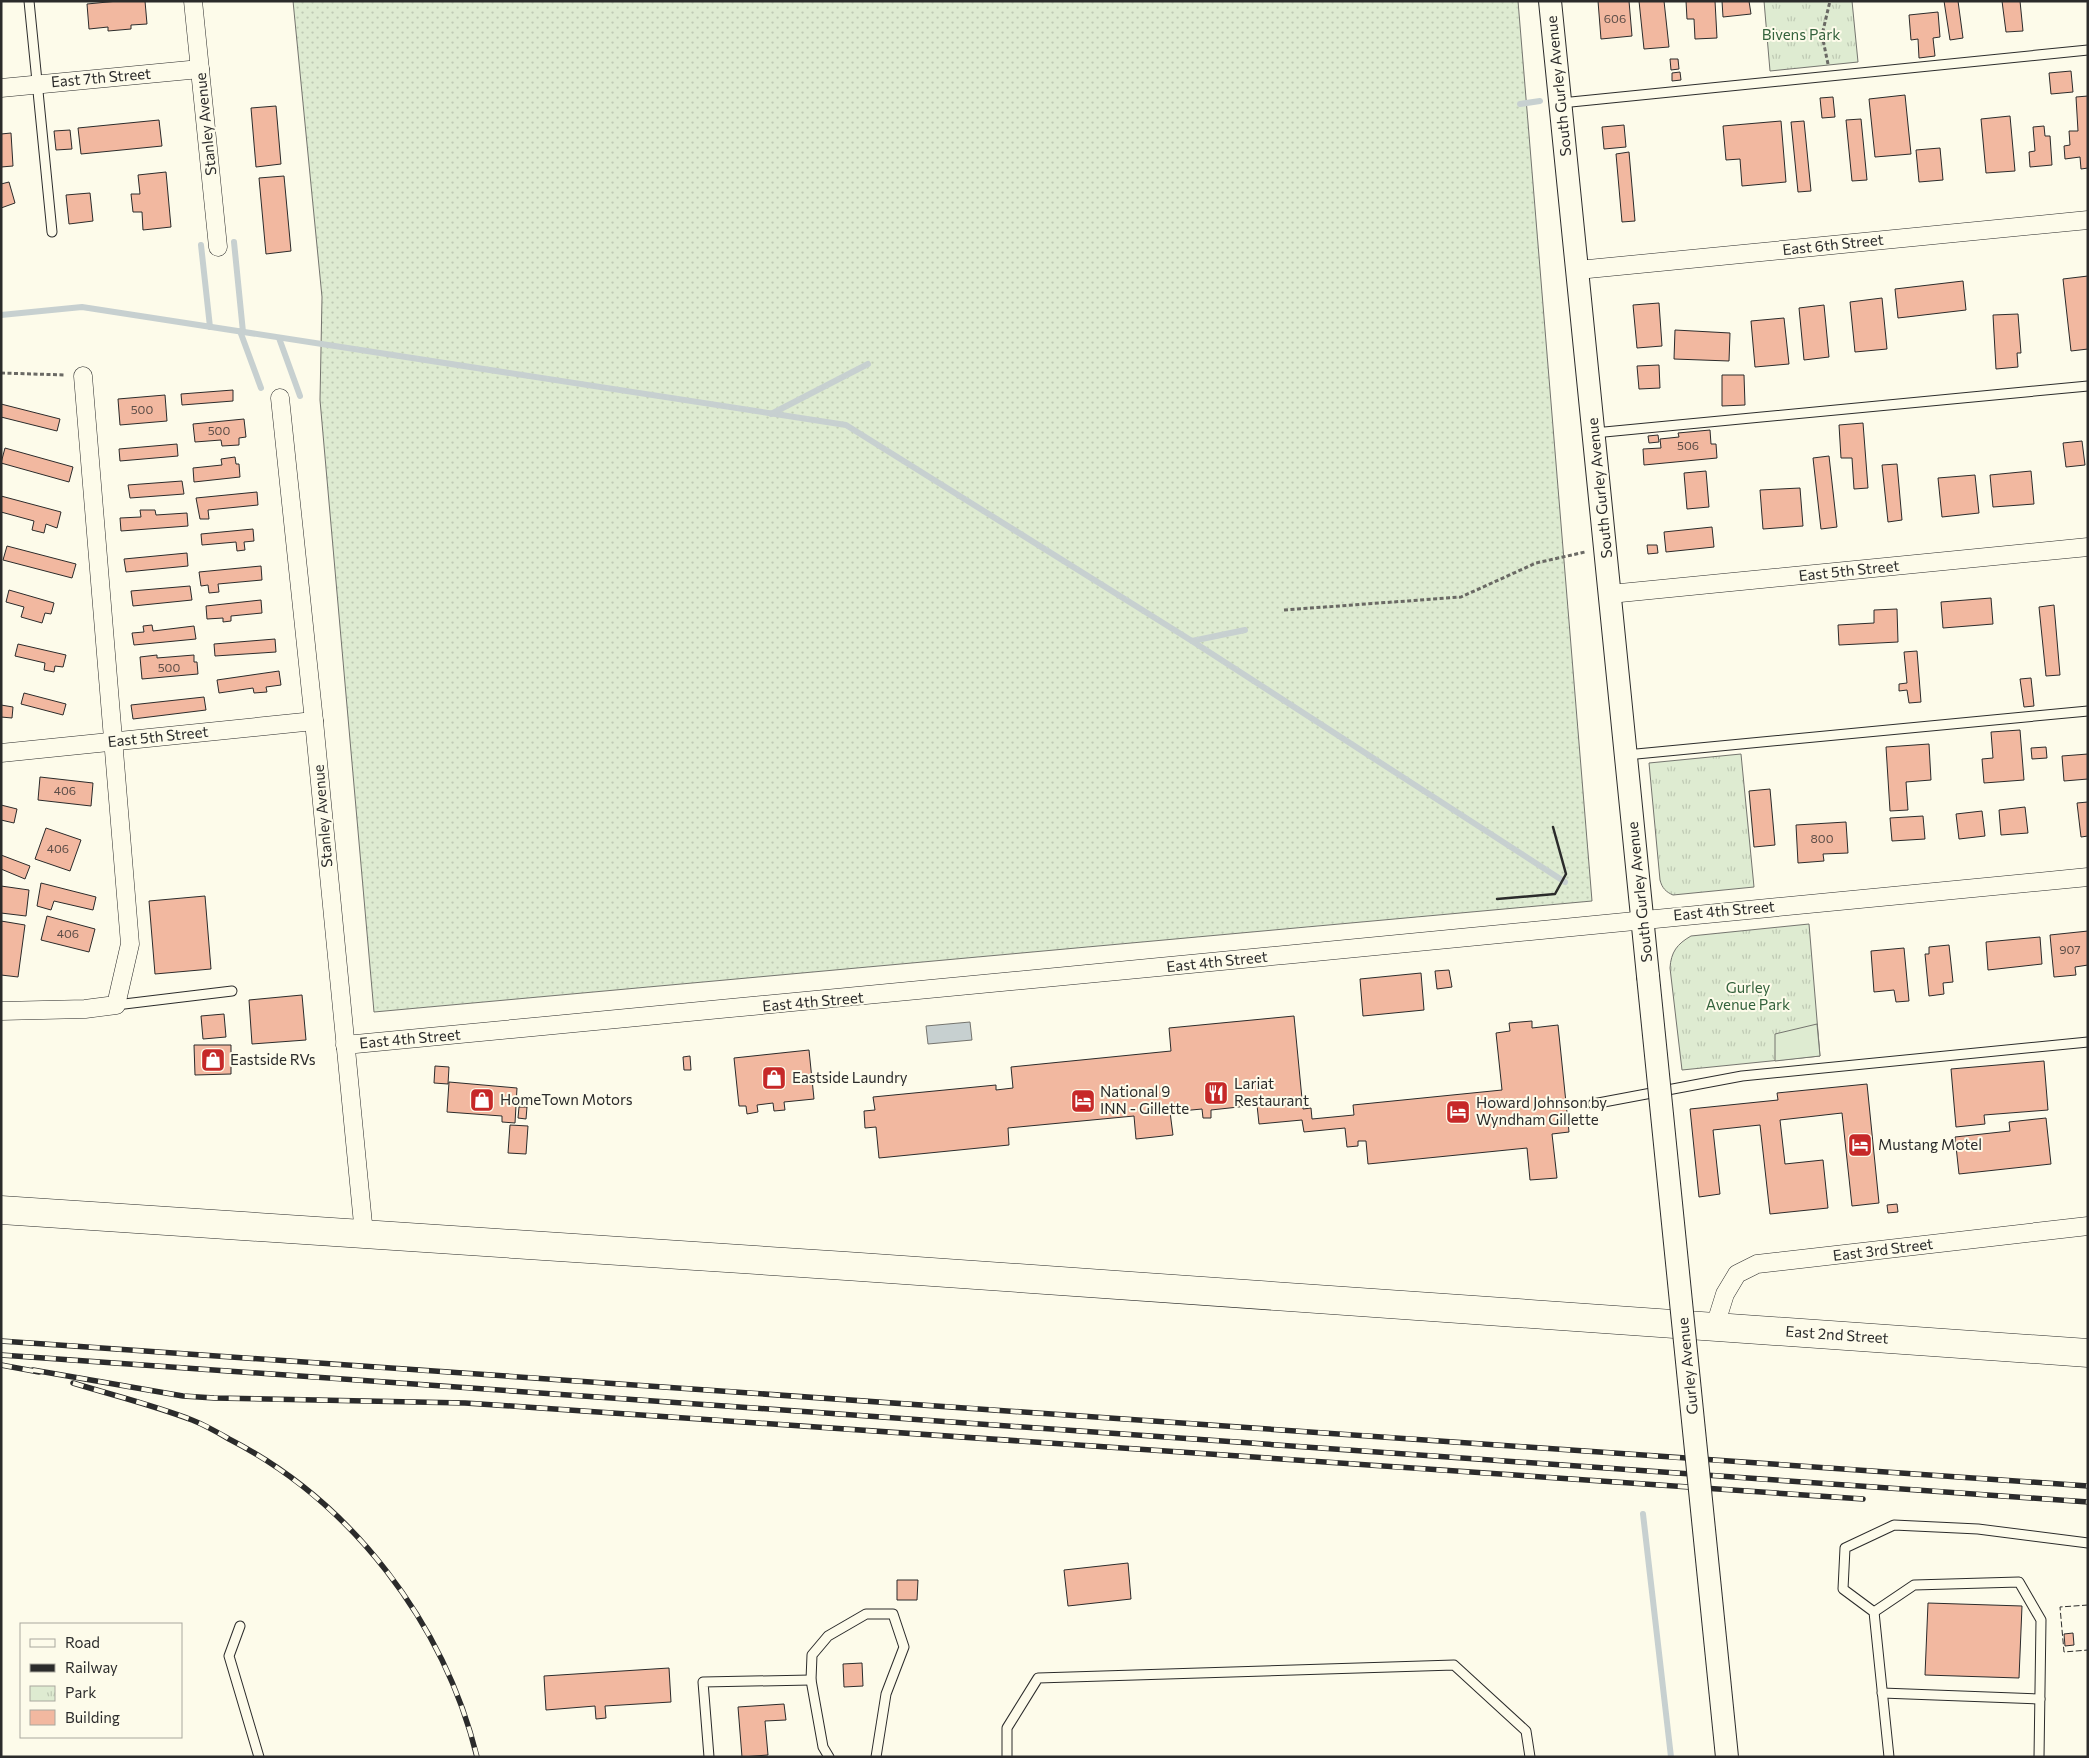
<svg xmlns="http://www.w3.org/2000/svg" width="2089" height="1758" viewBox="0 0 2089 1758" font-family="Commissioner,sans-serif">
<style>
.grass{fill:url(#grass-dots);stroke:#74746e}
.park{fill:url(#park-tufts);stroke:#74746e}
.garden{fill:#deebd1;stroke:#74746e}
.water{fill:#c7d0d0;stroke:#74746e}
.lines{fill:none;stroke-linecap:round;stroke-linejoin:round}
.stream{stroke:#c7d0d0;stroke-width:6}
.building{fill:#f2b8a0;stroke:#2b2b2b}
.service-casing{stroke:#2b2b2b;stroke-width:11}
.minor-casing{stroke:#2b2b2b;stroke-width:19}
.tertiary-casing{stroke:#2b2b2b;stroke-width:24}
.primary-casing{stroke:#2b2b2b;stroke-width:29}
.path{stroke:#6a6964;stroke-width:3;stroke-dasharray:4 2.5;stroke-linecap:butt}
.service{stroke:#fdfbea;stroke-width:9}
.minor{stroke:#fdfbea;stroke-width:18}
.tertiary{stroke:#fdfbea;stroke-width:22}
.primary{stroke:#fdfbea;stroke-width:28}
.rail-casing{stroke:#2b2b2b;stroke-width:5.5}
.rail{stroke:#fdfbea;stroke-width:4;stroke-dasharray:11;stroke-linecap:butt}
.tertiary-bridge-casing{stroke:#2b2b2b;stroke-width:24;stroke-linecap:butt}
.tertiary-bridge{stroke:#fdfbea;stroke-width:22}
.fence{stroke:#2b2b2b;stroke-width:1;stroke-dasharray:6 2.5;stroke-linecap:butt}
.wall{stroke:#2b2b2b;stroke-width:2.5}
.labels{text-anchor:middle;stroke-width:4;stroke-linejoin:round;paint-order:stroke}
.number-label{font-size:12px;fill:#5d4e48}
.park-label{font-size:15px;fill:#34623c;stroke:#fdfbea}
.street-label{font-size:15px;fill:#2b2b2b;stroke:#fdfbea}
.poi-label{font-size:15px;fill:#2b2b2b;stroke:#fdfbea;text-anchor:start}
</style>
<defs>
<pattern id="grass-dots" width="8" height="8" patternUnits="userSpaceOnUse" patternTransform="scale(1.25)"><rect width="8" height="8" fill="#deebd1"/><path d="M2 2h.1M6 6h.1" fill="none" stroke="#bfcab4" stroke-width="1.8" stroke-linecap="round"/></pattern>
<pattern id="park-tufts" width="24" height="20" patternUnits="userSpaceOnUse" patternTransform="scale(1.25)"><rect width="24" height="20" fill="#deebd1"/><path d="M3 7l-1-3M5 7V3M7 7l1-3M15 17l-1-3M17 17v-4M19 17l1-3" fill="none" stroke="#bfcab4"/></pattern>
</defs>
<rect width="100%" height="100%" fill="#fdfbea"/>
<!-- grass -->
<polygon class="grass" points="293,1 1518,1 1592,901 374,1012 320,400 322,297"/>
<!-- park -->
<g class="park">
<polygon points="1764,1 1852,1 1858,62 1770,71"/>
<path d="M 1741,754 L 1754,887 L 1673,895 C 1666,892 1662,888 1660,880 L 1649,763 Z"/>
<path d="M 1809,924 L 1820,1056 L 1682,1070 L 1670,968 C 1671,952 1677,944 1691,936 Z"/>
</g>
<!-- garden -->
<polygon class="garden" points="1817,1024 1820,1056 1775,1061 1775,1034"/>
<!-- water -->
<polygon class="water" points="970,1022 972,1040 928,1044 926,1026"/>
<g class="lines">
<!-- stream -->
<g class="stream">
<polyline points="1520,104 1540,101"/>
<polyline points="234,242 243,332"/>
<polyline points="201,245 210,327"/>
<polyline points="1,315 82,307 846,425 1192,641 1565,882"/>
<polyline points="240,331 261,388"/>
<polyline points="279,338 300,396"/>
<polyline points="771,414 868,364"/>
<polyline points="1192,641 1245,630"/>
<polyline points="1643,1514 1671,1757"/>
</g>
</g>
<!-- building -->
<g class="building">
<polygon points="118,1 145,1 147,24 131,25 131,29 108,31 108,27 89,29 87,4"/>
<polygon points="1598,1 1629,1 1632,36 1601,39"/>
<polygon points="1639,1 1664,1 1669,47 1644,49"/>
<polygon points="1686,1 1715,1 1717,38 1695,39 1694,19 1687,19"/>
<polygon points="1722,1 1749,1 1751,14 1723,17"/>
<polygon points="1944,1 1958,1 1963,38 1950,40"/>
<polygon points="2002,1 2020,1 2023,31 2006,32"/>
<polygon points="1938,12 1940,37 1933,38 1935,56 1919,58 1918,39 1911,40 1909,15"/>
<polygon points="1670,59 1678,59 1679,69 1671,70"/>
<polygon points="2071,71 2073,92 2051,94 2049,73"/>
<polygon points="1680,72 1681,80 1672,81 1672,73"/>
<polygon points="1905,95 1911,154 1875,157 1869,99"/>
<polygon points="2088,96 2088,168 2081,169 2080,157 2065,159 2064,146 2070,145 2069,131 2078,131 2076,97"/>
<polygon points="1833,97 1835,117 1822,118 1820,98"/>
<polygon points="276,106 281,164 256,167 251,108"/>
<polygon points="2010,116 2015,171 1986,173 1981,119"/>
<polygon points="1861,119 1867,180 1852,181 1846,120"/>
<polygon points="159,120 162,146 81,154 78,128"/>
<polygon points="1781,121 1786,182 1742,186 1740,159 1726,160 1723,126"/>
<polygon points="1804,121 1811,191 1798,192 1791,122"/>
<polygon points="1624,125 1626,147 1604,149 1602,127"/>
<polygon points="2044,126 2045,136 2050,136 2052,165 2030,167 2029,152 2035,151 2033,127"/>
<polygon points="70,130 72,149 56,150 54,131"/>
<polygon points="11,133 13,166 1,167 1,134"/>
<polygon points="1940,148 1943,180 1919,182 1916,150"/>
<polygon points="1629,152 1635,221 1622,222 1616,154"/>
<polygon points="166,172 171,227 143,230 142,212 133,212 131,194 140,194 138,175"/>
<polygon points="284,176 291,251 266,254 259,178"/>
<polygon points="9,182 15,203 1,208 1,184"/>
<polygon points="90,193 93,221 69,224 66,195"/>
<polygon points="2088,276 2088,349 2071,351 2063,279"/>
<polygon points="1963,281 1966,310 1898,318 1895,289"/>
<polygon points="1882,298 1887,349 1855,352 1850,302"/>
<polygon points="1659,303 1662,346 1637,348 1633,305"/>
<polygon points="1824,305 1829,357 1804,360 1799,308"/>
<polygon points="2018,314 2021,353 2017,353 2018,367 1996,369 1993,315"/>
<polygon points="1784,318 1789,364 1755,367 1751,321"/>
<polygon points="1675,330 1730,333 1729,361 1674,359"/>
<polygon points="1659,365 1660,388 1639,389 1637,366"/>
<polygon points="1722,375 1744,375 1745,405 1722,406"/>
<polygon points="233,390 233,401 182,405 181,394"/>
<polygon points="165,395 167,421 120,425 118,399"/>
<polygon points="1,404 60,419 57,431 1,417"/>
<polygon points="244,419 246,437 239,438 239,445 222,446 221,440 195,442 193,424"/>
<polygon points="1863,423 1868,488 1854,489 1852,458 1841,458 1839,425"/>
<polygon points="1710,430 1711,444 1716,444 1717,458 1644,465 1643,449 1661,448 1660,439 1679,437 1678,433"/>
<polygon points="1658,435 1659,442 1649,443 1648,436"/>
<polygon points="2082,441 2085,465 2066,467 2063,443"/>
<polygon points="177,444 178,456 120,461 119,449"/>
<polygon points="5,448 73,467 69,482 1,463"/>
<polygon points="1829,456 1837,527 1821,529 1813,458"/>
<polygon points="235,457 236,464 239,464 240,477 194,482 193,468 222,465 221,459"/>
<polygon points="1897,464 1902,520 1888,522 1882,465"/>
<polygon points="1706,471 1709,507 1687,509 1684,473"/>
<polygon points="2031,471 2034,504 1993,507 1990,475"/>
<polygon points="1975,475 1979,513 1942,517 1938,478"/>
<polygon points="182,481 184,494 130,498 128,485"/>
<polygon points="1800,488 1803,526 1763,529 1760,490"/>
<polygon points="257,492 258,505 208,510 209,519 200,519 196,498"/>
<polygon points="1,496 61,512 57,528 46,524 44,533 32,530 34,521 1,512"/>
<polygon points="140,510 155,510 156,515 187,513 188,526 121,531 120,518 141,517"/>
<polygon points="1712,527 1714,547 1666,552 1664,532"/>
<polygon points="253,529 254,541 244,542 245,550 237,551 236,542 202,545 201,534"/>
<polygon points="1647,545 1657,545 1658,553 1648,554"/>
<polygon points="7,546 76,564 72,578 3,560"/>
<polygon points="187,553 188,566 126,572 124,559"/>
<polygon points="261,566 262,580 218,584 219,592 209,593 208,585 201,586 199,572"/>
<polygon points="190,586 192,600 133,606 131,591"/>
<polygon points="9,590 54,603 51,614 45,613 42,623 21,617 24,607 6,602"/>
<polygon points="1991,598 1993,624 1943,628 1941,602"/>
<polygon points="261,600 262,613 231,616 231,621 223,622 223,618 207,619 206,606"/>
<polygon points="2054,605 2060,675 2046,676 2039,607"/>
<polygon points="1897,609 1898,642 1839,645 1838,625 1874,623 1874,610"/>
<polygon points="152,625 153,631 194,626 196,639 134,645 132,633 144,632 143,626"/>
<polygon points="275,639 276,652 215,656 214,644"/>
<polygon points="18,644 66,655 63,667 55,666 54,672 44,670 45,663 15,656"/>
<polygon points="1917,651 1921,702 1909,703 1907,690 1899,691 1899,684 1907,683 1904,652"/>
<polygon points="157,655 157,658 194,655 194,662 197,662 198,674 142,679 140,657"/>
<polygon points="279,671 281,685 266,687 267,692 254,693 253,688 219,693 217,680"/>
<polygon points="2031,678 2034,706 2024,707 2020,679"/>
<polygon points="24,693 66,704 63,715 21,704"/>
<polygon points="204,697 206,710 133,719 131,705"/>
<polygon points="1,705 13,707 12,718 1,717"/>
<polygon points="2020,730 2024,780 1984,783 1982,759 1993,758 1991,732"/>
<polygon points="1929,744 1931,780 1906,782 1908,810 1890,811 1886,747"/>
<polygon points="2046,747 2047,758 2032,759 2031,748"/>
<polygon points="2088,754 2088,779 2064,781 2062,756"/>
<polygon points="40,777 93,783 91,806 38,800"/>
<polygon points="1770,789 1775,845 1754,847 1749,791"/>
<polygon points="2088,802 2088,836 2081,837 2077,803"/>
<polygon points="1,805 17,809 14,823 1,820"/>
<polygon points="2025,807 2028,833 2001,835 1999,810"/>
<polygon points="1982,811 1985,836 1959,839 1956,814"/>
<polygon points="1923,816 1925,839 1892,841 1890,818"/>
<polygon points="1846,822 1848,853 1823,854 1824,861 1798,863 1796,825"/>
<polygon points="46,828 81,840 70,871 35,859"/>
<polygon points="1,855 30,866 25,879 1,869"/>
<polygon points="41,883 96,897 93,910 54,901 51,910 37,906"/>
<polygon points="1,886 29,890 26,916 1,913"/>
<polygon points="205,896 211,969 155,974 149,901"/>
<polygon points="47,916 95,929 89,952 41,940"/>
<polygon points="1,921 25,925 18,977 1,975"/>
<polygon points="2088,931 2088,965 2075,967 2076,975 2054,977 2050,935"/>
<polygon points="2040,937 2042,964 1988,970 1986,942"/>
<polygon points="1949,945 1953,982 1943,983 1944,994 1929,996 1925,954 1929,954 1929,947"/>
<polygon points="1904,948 1909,1001 1896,1002 1894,990 1874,992 1871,951"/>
<polygon points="1449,970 1452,987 1437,989 1435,971"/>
<polygon points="1421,973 1424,1010 1363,1016 1360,979"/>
<polygon points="302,995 306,1040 252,1044 249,1000"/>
<polygon points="224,1014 226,1037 203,1039 201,1016"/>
<polygon points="1294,1016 1303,1109 1311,1108 1312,1119 1354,1115 1353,1105 1502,1090 1496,1033 1510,1031 1509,1023 1532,1021 1532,1028 1558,1025 1569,1132 1552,1134 1557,1178 1530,1180 1527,1148 1368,1164 1366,1141 1358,1141 1358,1146 1347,1147 1345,1128 1304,1132 1302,1120 1259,1124 1257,1105 1211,1110 1211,1118 1203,1118 1202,1109 1170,1112 1173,1135 1136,1139 1134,1116 1008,1128 1009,1145 879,1158 876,1127 865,1128 864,1111 875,1110 873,1097 996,1085 996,1090 1013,1088 1011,1067 1171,1051 1169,1028"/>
<polygon points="194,1045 231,1045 231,1074 195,1075"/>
<polygon points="809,1050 814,1099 784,1102 785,1110 774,1111 773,1103 757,1105 758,1112 747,1114 746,1106 739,1106 734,1058"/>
<polygon points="690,1056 691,1070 684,1070 683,1057"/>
<polygon points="2044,1061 2048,1110 1984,1115 1985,1124 1956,1127 1951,1069"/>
<polygon points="435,1066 449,1067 448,1084 434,1083"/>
<polygon points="449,1082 517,1088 515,1123 502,1122 502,1116 447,1112"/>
<polygon points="1867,1084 1879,1203 1852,1206 1842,1113 1780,1120 1785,1164 1823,1160 1828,1208 1770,1214 1760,1125 1713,1130 1720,1194 1699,1197 1690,1109 1778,1100 1777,1093"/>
<polygon points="519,1107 527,1107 526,1119 518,1118"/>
<polygon points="2046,1118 2051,1164 1959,1174 1955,1137 2010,1131 2009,1122"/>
<polygon points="510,1125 528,1126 526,1154 508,1153"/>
<polygon points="1897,1204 1898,1212 1888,1213 1887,1205"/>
<polygon points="1128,1563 1131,1599 1068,1606 1064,1570"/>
<polygon points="897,1580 918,1580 917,1600 897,1600"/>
<polygon points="1928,1603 2022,1606 2019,1678 1925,1675"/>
<polygon points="2073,1633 2074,1645 2065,1646 2064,1634"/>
<polygon points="862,1663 863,1686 844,1687 843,1664"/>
<polygon points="669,1668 671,1702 605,1706 606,1718 596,1719 595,1706 546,1710 544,1676"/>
<polygon points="784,1704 786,1720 765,1721 768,1755 742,1757 738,1707"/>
</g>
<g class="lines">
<defs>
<g id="service">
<polyline points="29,1 52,232"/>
<polyline points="1561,103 2088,50"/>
<polyline points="1594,433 2088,386"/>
<polyline points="1626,755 2088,711"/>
<polyline points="116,1005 232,991"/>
<polyline points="1593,1104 1742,1076 2088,1042"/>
<polyline points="1874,1612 1914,1585 2019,1582 2041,1620 2039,1757"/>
<polyline points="240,1626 229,1656 259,1757"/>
<polyline points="1882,1693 2040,1699"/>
<polyline points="709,1757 703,1682 811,1680"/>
<polyline points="829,1757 823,1747 811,1680 812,1655 828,1636 866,1614 893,1614 904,1647 886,1694 876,1757"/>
<polyline points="1007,1757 1007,1728 1038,1678 1454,1665 1526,1731 1530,1757"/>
<polyline points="1889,1757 1874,1612 1843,1589 1845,1548 1894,1525 1978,1529 2088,1543"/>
</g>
<g id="minor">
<polyline points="193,1 218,247"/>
<polyline points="1,88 200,69"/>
<polyline points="1578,270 2088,220"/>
<polyline points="280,398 314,721 364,1234"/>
<polyline points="1610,594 2088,547"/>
<polyline points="1,753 314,721"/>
<polyline points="1,1011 85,1009 116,1005 130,944 83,376"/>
<path d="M 345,1045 C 926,994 1507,930 2088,877"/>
<polyline points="1715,1326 1725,1294 1737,1274 1757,1264 2088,1226"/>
</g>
<polyline id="tertiary" points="1550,1 1648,976"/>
<polyline id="primary" points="1,1210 846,1266 2088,1353"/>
</defs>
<!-- service casing -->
<use href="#service" class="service-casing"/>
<!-- minor casing -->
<use href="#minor" class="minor-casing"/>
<!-- tertiary casing -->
<use href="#tertiary" class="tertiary-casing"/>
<!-- primary casing -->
<use href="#primary" class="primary-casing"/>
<!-- path -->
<g class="path">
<polyline points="1828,64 1822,35 1830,1"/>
<polyline points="1,373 65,375"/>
<polyline points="1284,610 1461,597 1536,563 1585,552"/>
</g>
<!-- service -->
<use href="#service" class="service"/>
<!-- minor -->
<use href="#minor" class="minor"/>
<!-- tertiary -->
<use href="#tertiary" class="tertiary"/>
<!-- primary -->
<use href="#primary" class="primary"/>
<defs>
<g id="rail">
<polyline points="1,1341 2088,1486"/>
<polyline points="1,1355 2088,1502"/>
<polyline points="1,1365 39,1372"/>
<polyline points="33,1370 183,1396 214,1398 465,1403 540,1408 1863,1499"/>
<path d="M 73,1383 C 112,1395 153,1405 192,1420 C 205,1425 217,1432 229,1439 C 352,1502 444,1623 477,1757"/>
</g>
</defs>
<!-- rail casing -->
<use href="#rail" class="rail-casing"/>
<!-- rail -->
<use href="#rail" class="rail"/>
<defs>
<polyline id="tertiary-bridge" points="1648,976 1727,1757"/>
</defs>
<!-- tertiary-bridge casing -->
<use href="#tertiary-bridge" class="tertiary-bridge-casing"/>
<!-- tertiary-bridge -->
<use href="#tertiary-bridge" class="tertiary-bridge"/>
<!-- fence -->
<polyline class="fence" points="2088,1605 2060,1607 2064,1652 2088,1650"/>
<!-- wall -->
<polyline class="wall" points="1497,899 1555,894 1566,874 1553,827"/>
</g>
<!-- icons -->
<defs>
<symbol id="shop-square" viewBox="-11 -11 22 22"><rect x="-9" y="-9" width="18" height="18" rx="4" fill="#c62828" stroke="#fdfbea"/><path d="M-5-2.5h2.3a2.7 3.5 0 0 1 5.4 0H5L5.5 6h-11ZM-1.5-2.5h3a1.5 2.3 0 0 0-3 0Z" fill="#fff"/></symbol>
<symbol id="restaurant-square" viewBox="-11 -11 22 22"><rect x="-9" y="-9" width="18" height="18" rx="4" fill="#c62828" stroke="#fdfbea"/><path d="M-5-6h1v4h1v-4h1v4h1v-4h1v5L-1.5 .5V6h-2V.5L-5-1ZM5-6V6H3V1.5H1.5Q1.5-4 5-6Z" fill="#fff"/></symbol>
<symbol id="hotel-square" viewBox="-11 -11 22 22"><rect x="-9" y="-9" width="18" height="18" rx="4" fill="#c62828" stroke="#fdfbea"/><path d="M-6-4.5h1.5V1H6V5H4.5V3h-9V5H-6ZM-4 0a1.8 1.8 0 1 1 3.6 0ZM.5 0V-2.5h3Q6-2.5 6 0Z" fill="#fff"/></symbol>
</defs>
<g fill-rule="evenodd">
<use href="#shop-square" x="199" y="1046" width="28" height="28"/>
<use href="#shop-square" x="760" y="1064" width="28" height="28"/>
<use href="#restaurant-square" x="1202" y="1079" width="28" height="28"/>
<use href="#shop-square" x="468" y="1086" width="28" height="28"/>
<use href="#hotel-square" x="1069" y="1087" width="28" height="28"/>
<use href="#hotel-square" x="1444" y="1098" width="28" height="28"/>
<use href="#hotel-square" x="1846" y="1131" width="28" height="28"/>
</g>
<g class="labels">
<!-- number labels -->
<g class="number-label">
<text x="1615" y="23">606</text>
<text x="142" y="414">500</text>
<text x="219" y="435">500</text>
<text x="1688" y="450">506</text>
<text x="169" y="672">500</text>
<text x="65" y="795">406</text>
<text x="1822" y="843">800</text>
<text x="58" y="853">406</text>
<text x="68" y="938">406</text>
<text x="2070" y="954">907</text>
</g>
<!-- park labels -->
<g class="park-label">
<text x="1801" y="40">Bivens Park</text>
<text x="1748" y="993">Gurley<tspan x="1748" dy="17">Avenue Park</tspan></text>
</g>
<!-- street labels -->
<g class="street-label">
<text transform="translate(101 78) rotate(-5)" y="5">East 7th Street</text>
<text transform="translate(1559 86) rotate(-96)" y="5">South Gurley Avenue</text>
<text transform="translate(206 124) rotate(-96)" y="5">Stanley Avenue</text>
<text transform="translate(1833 245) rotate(-6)" y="5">East 6th Street</text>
<text transform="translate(1600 488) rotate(-96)" y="5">South Gurley Avenue</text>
<text transform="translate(1849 571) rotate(-6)" y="5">East 5th Street</text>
<text transform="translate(158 737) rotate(-6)" y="5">East 5th Street</text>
<text transform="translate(323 816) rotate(-95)" y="5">Stanley Avenue</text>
<text transform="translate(1640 892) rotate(-96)" y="5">South Gurley Avenue</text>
<text transform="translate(1724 911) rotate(-5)" y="5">East 4th Street</text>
<text transform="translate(1217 962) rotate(-6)" y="5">East 4th Street</text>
<text transform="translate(813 1002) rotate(-5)" y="5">East 4th Street</text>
<text transform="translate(410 1039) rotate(-5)" y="5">East 4th Street</text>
<text transform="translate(1883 1250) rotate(-7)" y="5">East 3rd Street</text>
<text transform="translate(1837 1335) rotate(4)" y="5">East 2nd Street</text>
<text transform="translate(1688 1366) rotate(-96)" y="5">Gurley Avenue</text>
</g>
<!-- poi labels -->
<g class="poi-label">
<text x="230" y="1065">Eastside RVs</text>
<text x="792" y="1083">Eastside Laundry</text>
<text x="1234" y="1089">Lariat<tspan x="1234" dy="17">Restaurant</tspan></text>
<text x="1100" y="1097">National 9<tspan x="1100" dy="17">INN - Gillette</tspan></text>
<text x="500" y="1105">HomeTown Motors</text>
<text x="1476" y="1108">Howard Johnson by<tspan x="1476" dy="17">Wyndham Gillette</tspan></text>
<text x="1878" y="1150">Mustang Motel</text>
</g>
</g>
<!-- border -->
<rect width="2089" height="1758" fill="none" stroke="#2b2b2b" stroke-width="5"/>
<!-- legend -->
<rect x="20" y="1623" width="162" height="115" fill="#fdfbea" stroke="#a9a89e"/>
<rect x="30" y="1639" width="25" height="8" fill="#fdfbea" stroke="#a9a89e"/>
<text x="65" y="1648" font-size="15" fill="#2b2b2b">Road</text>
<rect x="30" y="1664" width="25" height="8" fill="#2b2b2b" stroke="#a9a89e"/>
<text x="65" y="1673" font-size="15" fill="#2b2b2b">Railway</text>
<rect x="30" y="1686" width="25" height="15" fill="url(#park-tufts)" stroke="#a9a89e"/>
<text x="65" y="1698" font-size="15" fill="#2b2b2b">Park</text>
<rect x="30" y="1710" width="25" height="15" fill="#f2b8a0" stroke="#a9a89e"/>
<text x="65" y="1723" font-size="15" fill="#2b2b2b">Building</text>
</svg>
